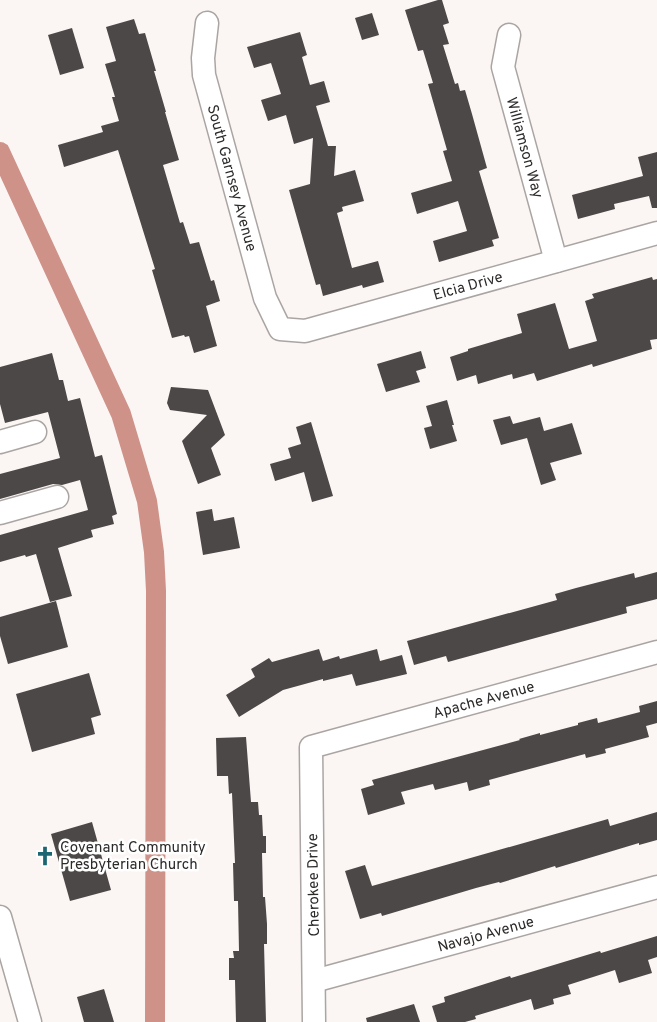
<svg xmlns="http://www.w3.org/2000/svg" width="657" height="1022" viewBox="0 0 657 1022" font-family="Overpass,sans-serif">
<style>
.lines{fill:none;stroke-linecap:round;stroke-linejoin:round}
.canal{stroke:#ce9288;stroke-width:20}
.building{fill:#4c4847}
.minor-casing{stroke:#aaa5a3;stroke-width:25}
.minor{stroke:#fff;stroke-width:22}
.labels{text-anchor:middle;stroke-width:5;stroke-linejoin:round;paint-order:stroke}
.street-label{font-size:15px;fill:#2d2b2a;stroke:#fff}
.poi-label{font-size:15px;fill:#2d2b2a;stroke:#fff;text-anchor:start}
</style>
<rect width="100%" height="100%" fill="#fbf5f4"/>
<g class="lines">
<!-- canal -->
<polyline class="canal" points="0,152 121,414 147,501 154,552 156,591 155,1022"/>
</g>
<!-- building -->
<g class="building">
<polygon points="438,0 442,0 449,23 443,25 449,44 443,45 455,84 458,83 460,91 465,90 472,114 487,168 479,171 499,238 492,240 494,246 439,262 433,241 467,231 458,201 417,214 411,193 452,181 443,151 447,150 428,84 433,83 423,50 418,51 405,10"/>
<polygon points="372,13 379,35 362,40 355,18"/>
<polygon points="134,19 139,34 145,33 156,71 154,71 166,112 165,112 179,160 163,165 180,223 183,222 190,244 199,242 211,281 214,280 220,301 206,306 217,346 194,353 189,336 185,337 184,335 172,338 152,270 155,269 118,150 64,167 58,145 103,132 101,126 119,121 112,97 115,97 105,64 116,61 106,27"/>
<polygon points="72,28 84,68 60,75 48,35"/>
<polygon points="300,32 307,55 302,57 310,85 324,81 330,102 316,106 328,146 336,146 334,176 355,170 364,201 342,207 343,211 337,213 352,268 378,261 384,282 363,288 362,285 323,296 320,284 316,285 289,190 310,184 313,138 294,144 286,115 268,121 261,100 281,94 271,63 254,68 247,47"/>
<polygon points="657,152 657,208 652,208 649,196 614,204 615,209 578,219 572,195 643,176 638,157"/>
<polygon points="652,277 653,280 657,279 657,339 650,340 652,349 593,367 592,364 537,381 534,373 513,379 512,374 478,384 476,375 457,381 450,357 468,351 468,349 522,333 517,314 555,303 569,349 597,341 585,301 594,298 592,294"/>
<polygon points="421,351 426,368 416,371 420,382 386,392 377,364"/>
<polygon points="52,353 59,380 63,380 68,401 80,398 95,457 102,455 117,514 112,516 114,524 91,530 93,537 58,548 72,596 50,602 36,554 26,557 25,555 0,562 0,535 88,510 80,480 62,485 53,484 0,499 0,474 60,458 48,412 5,423 0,404 0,367"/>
<polygon points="171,387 208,390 225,435 211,448 221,475 198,484 182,441 207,415 170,410 167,403"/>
<polygon points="447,400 454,425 452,425 457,441 430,449 424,428 432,426 426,406"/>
<polygon points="510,416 513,424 540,417 544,431 572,423 582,454 550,463 556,480 541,485 527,438 501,445 493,420"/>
<polygon points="311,422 333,496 312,502 304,472 275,481 270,464 291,458 288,448 301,444 296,427"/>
<polygon points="212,509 214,521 234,517 240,548 203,555 196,512"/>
<polygon points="657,572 657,599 626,607 627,613 448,662 446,656 414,665 407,641 557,600 555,594 576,588 634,573 635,578"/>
<polygon points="56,601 68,647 8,664 0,636 0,617"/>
<polygon points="319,649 323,661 339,656 340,659 377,649 380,661 402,655 407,674 356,686 352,674 323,681 323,679 283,690 239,717 226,695 255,677 251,669 269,658 272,662"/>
<polygon points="89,673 101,715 91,718 95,734 32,752 16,694"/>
<polygon points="657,701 657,723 646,726 649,737 605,749 606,753 586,758 585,754 489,780 490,785 469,791 467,782 435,790 433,784 401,792 405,804 368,815 361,789 374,785 372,780 520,740 519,739 540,733 540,735 578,725 578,723 597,718 598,723 640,712 639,706"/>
<polygon points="246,737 251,802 258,802 259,815 262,815 263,836 266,836 266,853 262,853 263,897 265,897 267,924 267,944 264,944 266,1022 236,1022 235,980 229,980 229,958 234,958 233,951 239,951 238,901 234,901 233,863 235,863 232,793 229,794 228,776 217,776 216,738"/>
<polygon points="657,812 657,840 639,845 639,843 556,868 555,866 500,883 499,882 476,888 382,916 381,913 360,919 345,871 365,865 372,886 608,819 610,826"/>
<polygon points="92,822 111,890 70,901 51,834"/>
<polygon points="657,936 657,957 648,960 652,973 619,983 615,970 568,985 571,994 553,999 554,1004 534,1010 531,999 475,1016 476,1019 465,1022 437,1022 432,1006 445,1002 444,997 510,976 511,978 600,951 601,953"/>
<polygon points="104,989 114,1022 84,1022 77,997"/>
<polygon points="414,1004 420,1022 367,1022 366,1018"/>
</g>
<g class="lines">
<defs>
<g id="minor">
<path id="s1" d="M 207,23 L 203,58 L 204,75 L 265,298 L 280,329 L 305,331 L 657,233"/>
<path id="s2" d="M 509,35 L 503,67 L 556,261"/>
<polyline points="0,442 35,432"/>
<polyline points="0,513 57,497"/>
<polyline points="0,917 30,1022"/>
<path id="s3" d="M 314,981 L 657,887"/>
<path id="s4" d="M 314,1022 L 311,747 L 657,652"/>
</g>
</defs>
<!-- minor casing -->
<use href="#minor" class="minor-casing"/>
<!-- minor -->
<use href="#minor" class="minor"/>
</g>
<!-- icons -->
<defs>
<symbol id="church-bare" viewBox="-9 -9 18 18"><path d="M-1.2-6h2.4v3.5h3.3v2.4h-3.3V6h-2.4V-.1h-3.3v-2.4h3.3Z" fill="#1c6672" stroke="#fff" stroke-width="2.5" paint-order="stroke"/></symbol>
</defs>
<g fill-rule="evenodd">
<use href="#church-bare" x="31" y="842" width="28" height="28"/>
</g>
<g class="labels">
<!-- street labels -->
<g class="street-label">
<text dy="5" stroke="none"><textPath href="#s2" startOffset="116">Williamson Way</textPath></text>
<text dy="5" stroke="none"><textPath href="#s1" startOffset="159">South Garnsey Avenue</textPath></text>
<text dy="5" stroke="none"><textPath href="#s1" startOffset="512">Elcia Drive</textPath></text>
<text dy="5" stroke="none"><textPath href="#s4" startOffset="454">Apache Avenue</textPath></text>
<text transform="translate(313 885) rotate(-91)" y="5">Cherokee Drive</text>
<text dy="5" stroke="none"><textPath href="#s3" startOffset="178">Navajo Avenue</textPath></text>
</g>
<!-- poi labels -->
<g class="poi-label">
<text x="60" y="852">Covenant Community<tspan x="60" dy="17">Presbyterian Church</tspan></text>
</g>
</g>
</svg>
